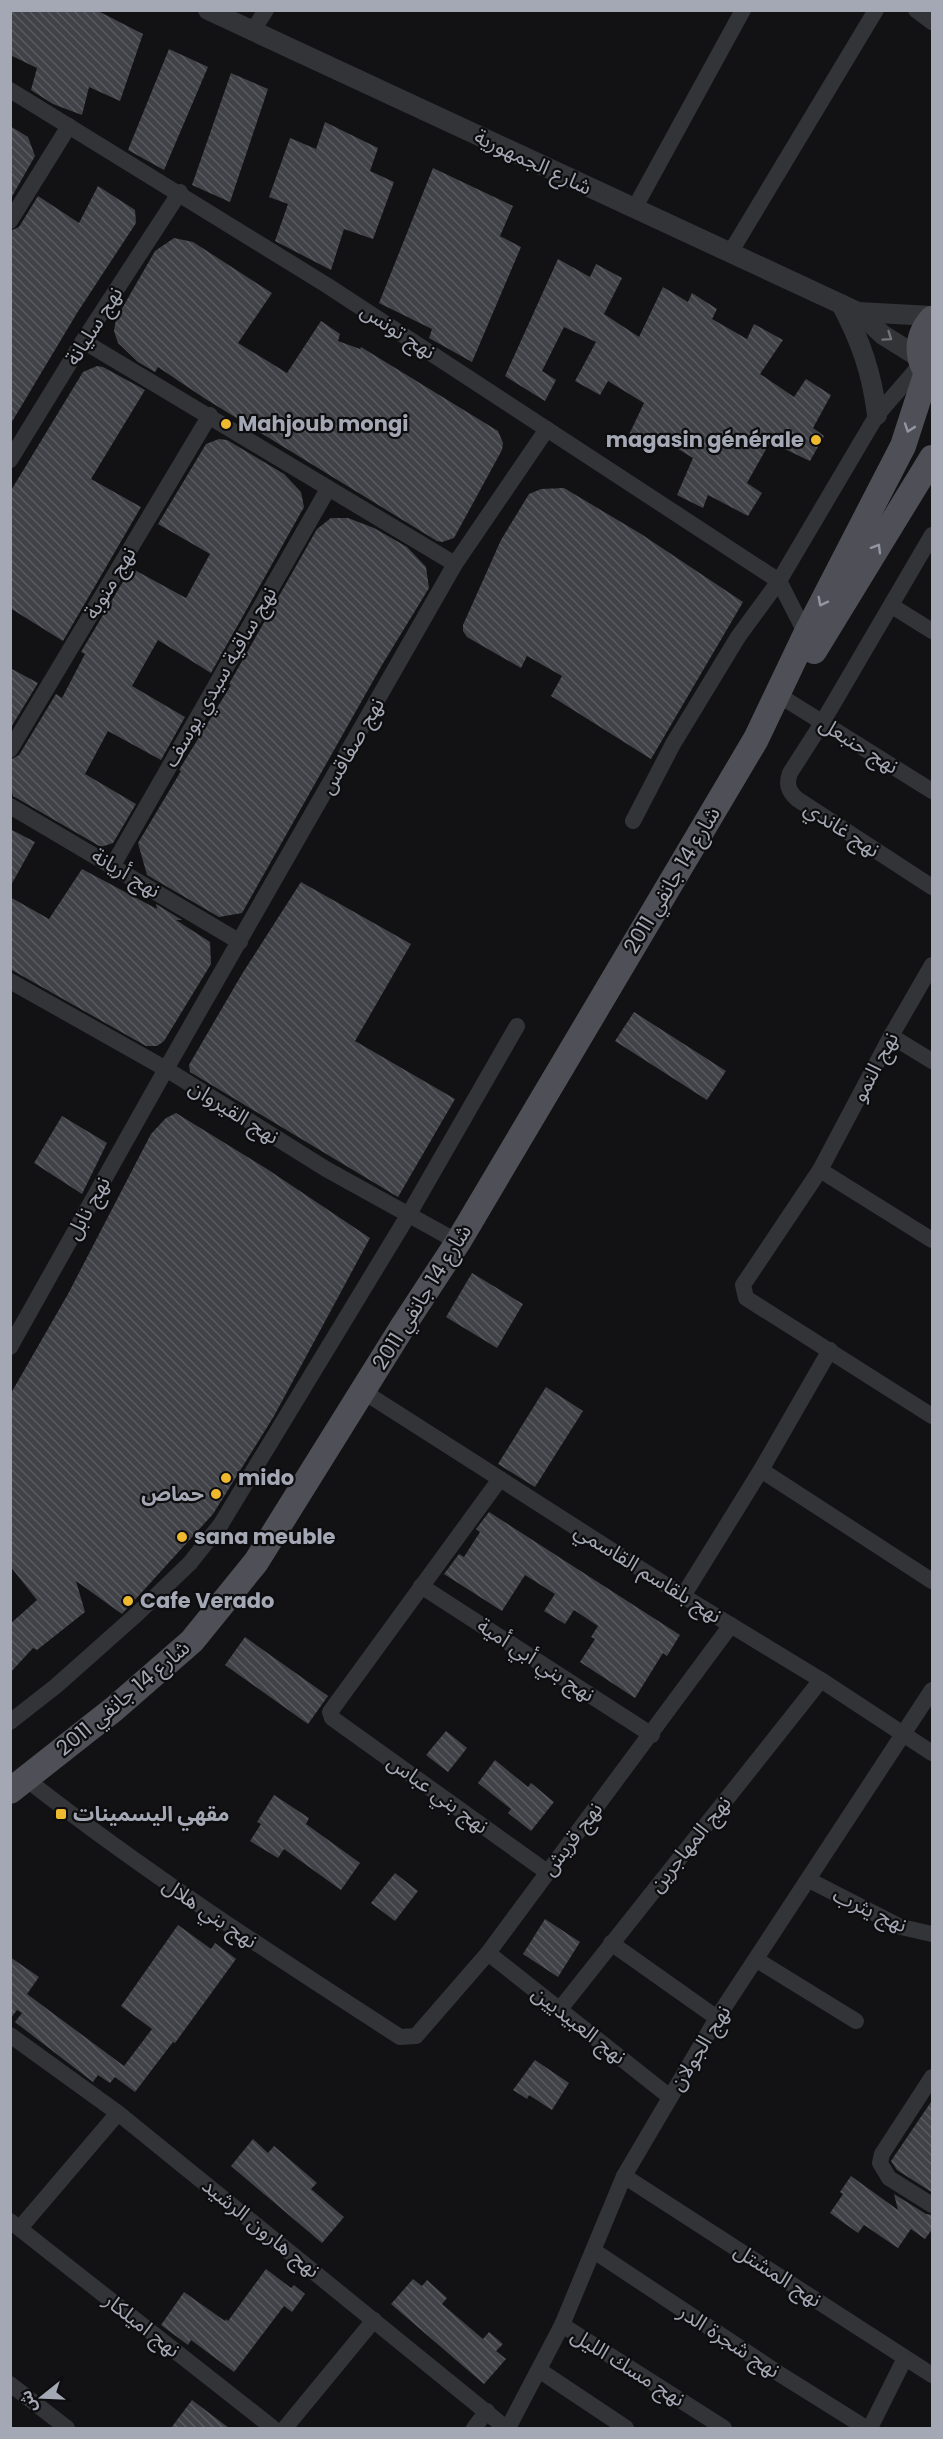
<svg xmlns="http://www.w3.org/2000/svg" width="943" height="2439" viewBox="0 0 943 2439" font-family="Poppins,'Noto Sans Arabic',sans-serif">
<style>
.building{fill:url(#building-back-hatch)}
.lines{fill:none;stroke-linecap:round;stroke-linejoin:round}
.minor{stroke:#333438;stroke-width:16}
.tertiary{stroke:#333438;stroke-width:20}
.primary{stroke:#4f5057;stroke-width:26}
.oneway{stroke:#71747c}
.oneway2{stroke:#9396a1}
.poi-dot{fill:#eeb92f;stroke:#0d0d0f;stroke-width:2}
.labels{text-anchor:middle;stroke-width:4.5;stroke-linejoin:round;paint-order:stroke}
.street-label{font-size:21px;fill:#a4a8b4;stroke:#0d0d0f}
.poi-label{font-size:21px;font-weight:bold;fill:#a4a8b4;stroke:#0d0d0f;text-anchor:start}
</style>
<defs>
<pattern id="building-back-hatch" width="6" height="6" patternUnits="userSpaceOnUse" patternTransform="scale(1.5)"><rect width="6" height="6" fill="#414247"/><path d="M-1 5l2 2M0 0l6 6M5-1l2 2" fill="none" stroke="#595a5f"/></pattern>
</defs>
<rect width="100%" height="100%" fill="#121214"/>
<!-- building -->
<g class="building">
<polygon points="13,10 96,10 143,34 120,101 89,87 82,115 53,104 31,90 37,68 10,55 10,16"/>
<polygon points="169,49 208,67 164,170 128,150"/>
<polygon points="231,73 268,89 230,202 192,185"/>
<polygon points="325,122 378,148 370,171 394,182 373,239 344,229 331,270 275,241 288,204 269,197 290,138 316,149"/>
<polygon points="10,126 28,137 35,156 10,200"/>
<polygon points="433,168 513,206 500,236 521,247 472,362 429,338 432,329 379,303"/>
<polygon points="98,186 135,210 136,223 77,313 10,425 10,231 19,227 38,196 79,223"/>
<polygon points="174,238 193,242 272,293 238,343 287,373 321,321 340,334 338,341 360,349 361,347 498,431 503,443 502,450 454,538 442,542 437,541 204,398 158,367 155,372 138,362 118,343 114,331 116,319 155,251"/>
<polygon points="558,259 590,277 596,264 622,278 604,314 639,337 663,287 688,302 692,293 717,309 712,319 747,339 754,324 783,340 760,374 794,397 806,379 831,395 813,428 824,436 810,461 770,442 747,483 762,493 748,516 708,495 703,508 677,495 693,458 660,438 651,455 626,441 644,403 608,381 600,395 575,381 596,342 564,327 542,371 556,380 545,401 505,376"/>
<polygon points="97,366 103,367 145,390 91,479 141,507 63,641 10,608 10,492 83,372"/>
<polygon points="219,439 227,440 284,474 301,492 304,507 211,673 158,640 132,686 185,717 161,760 108,731 85,774 136,804 113,843 101,847 13,796 10,785 10,760 19,755 56,694 62,698 85,654 81,652 131,568 186,598 210,554 158,524 206,444"/>
<polygon points="564,488 641,534 743,602 651,759 551,696 562,676 527,656 521,668 467,637 463,631 463,625 501,540 529,494 541,489"/>
<polygon points="331,518 348,518 374,528 407,547 426,567 429,588 382,665 242,913 219,917 147,875 138,843 181,771 179,770 231,685 229,684 317,529"/>
<polygon points="10,668 38,683 10,729"/>
<polygon points="10,829 35,842 10,887"/>
<polygon points="82,869 157,909 156,904 182,920 176,920 210,942 211,964 164,1041 157,1046 146,1046 10,969 10,897 49,919"/>
<polygon points="301,882 411,944 355,1041 455,1099 398,1197 190,1072 189,1065 242,974"/>
<polygon points="634,1012 726,1071 707,1100 615,1041"/>
<polygon points="176,1113 267,1169 370,1238 274,1416 213,1514 122,1614 76,1581 85,1612 37,1650 33,1648 10,1673 10,1624 37,1600 10,1566 10,1395 68,1294 151,1134 166,1118"/>
<polygon points="62,1116 107,1143 82,1194 34,1163"/>
<polygon points="472,1273 523,1304 497,1348 446,1317"/>
<polygon points="546,1387 583,1411 535,1487 498,1464"/>
<polygon points="489,1512 680,1635 667,1656 663,1653 635,1698 580,1662 595,1639 591,1637 598,1626 574,1610 565,1624 544,1611 555,1594 525,1575 502,1611 444,1574 459,1554 464,1557 480,1532 476,1529"/>
<polygon points="245,1637 328,1696 308,1724 225,1665"/>
<polygon points="446,1731 467,1748 448,1772 426,1755"/>
<polygon points="495,1760 528,1787 531,1783 554,1802 531,1831 508,1813 511,1809 478,1783"/>
<polygon points="274,1795 309,1818 306,1824 360,1863 341,1890 284,1849 278,1858 250,1841 261,1824 257,1822"/>
<polygon points="395,1873 418,1891 395,1921 371,1903"/>
<polygon points="545,1919 580,1942 558,1977 523,1954"/>
<polygon points="178,1925 211,1949 215,1943 236,1959 175,2043 173,2042 135,2092 115,2077 110,2083 98,2075 93,2082 15,2022 22,2013 17,2010 10,2019 10,1957 39,1977 27,1994 124,2066 152,2029 121,2006"/>
<polygon points="535,2060 569,2083 552,2110 529,2095 527,2099 513,2090"/>
<polygon points="933,2099 933,2193 897,2170 891,2161"/>
<polygon points="253,2139 268,2153 274,2146 317,2183 311,2189 344,2217 322,2243 231,2166"/>
<polygon points="851,2176 898,2210 894,2194 926,2214 933,2215 933,2228 925,2239 911,2229 898,2248 864,2225 858,2233 830,2213 843,2194 840,2192"/>
<polygon points="266,2269 291,2288 294,2285 305,2294 292,2312 284,2306 234,2372 191,2340 188,2345 161,2325 184,2292 225,2321 226,2319 228,2321"/>
<polygon points="413,2279 422,2286 427,2280 447,2298 442,2304 483,2339 489,2332 503,2344 496,2351 506,2359 484,2384 391,2304"/>
<polygon points="192,2400 229,2428 171,2428"/>
</g>
<g class="lines">
<!-- minor -->
<g class="minor">
<polyline points="916,10 932,22"/>
<polyline points="252,32 266,10"/>
<polyline points="10,90 328,286 779,581 806,634"/>
<polyline points="634,209 743,10"/>
<polyline points="10,221 69,126"/>
<polyline points="730,253 876,10"/>
<polyline points="83,341 455,564"/>
<polyline points="10,460 83,341 180,192"/>
<path d="M 932,535 L 822,723 L 790,773 C 786,784 788,791 797,799 L 932,887"/>
<polyline points="892,606 932,631"/>
<polyline points="785,699 932,791"/>
<polyline points="10,750 210,415"/>
<polyline points="10,806 240,942"/>
<polyline points="633,821 673,744 738,637 779,581 877,415 922,363"/>
<polyline points="113,865 328,489"/>
<polyline points="932,965 891,1036 820,1170 743,1285 746,1298 932,1416"/>
<polyline points="10,981 166,1069 326,1169 458,1242"/>
<polyline points="891,1036 932,1061"/>
<polyline points="820,1170 932,1240"/>
<polyline points="10,1347 166,1069 455,564 547,429"/>
<polyline points="364,1392 683,1596 821,1680 932,1753"/>
<polyline points="761,1470 932,1581"/>
<polyline points="500,1479 330,1712 332,1718 547,1872"/>
<polyline points="421,1586 652,1735"/>
<polyline points="683,1596 761,1470 830,1350"/>
<polyline points="10,1722 56,1686 137,1614 190,1563 221,1524 409,1214 517,1026"/>
<path d="M 26,1779 C 146,1873 273,1955 400,2037 L 416,2036 L 488,1953 L 731,1625"/>
<polyline points="809,1880 901,1927 932,1934"/>
<polyline points="611,1943 717,2018"/>
<polyline points="488,1953 670,2097"/>
<polyline points="757,1960 856,2021"/>
<polyline points="560,2009 821,1680"/>
<polyline points="10,2035 118,2113 506,2428"/>
<polyline points="932,2077 882,2154 880,2163 889,2178 932,2205"/>
<polyline points="624,2176 932,2375"/>
<polyline points="10,2221 273,2428"/>
<polyline points="20,2228 118,2113"/>
<polyline points="594,2251 778,2373 866,2428"/>
<polyline points="562,2325 724,2428"/>
<polyline points="539,2370 626,2428"/>
<polyline points="10,2384 67,2428"/>
<polyline points="285,2428 374,2320"/>
<polyline points="474,2428 487,2411"/>
<polyline points="508,2428 562,2325 624,2176 717,2018 932,1690"/>
<polyline points="870,2428 905,2358"/>
</g>
<!-- tertiary -->
<g class="tertiary">
<polyline points="208,10 858,312 883,335 920,358"/>
<path d="M 841,304 C 861,341 872,374 877,415"/>
<polyline points="858,312 932,316"/>
</g>
<!-- primary -->
<g class="primary">
<path d="M 932,319 C 916,336 915,361 932,378"/>
<polyline points="814,651 932,458"/>
<polyline points="10,1791 114,1709 192,1641 256,1562 403,1326 458,1242 756,739 806,634 903,446 927,372"/>
</g>
</g>
<!-- one-way arrows -->
<defs><path id="oneway-chevron" d="M-2-3.5L2.5 0L-2 3.5" fill="none" stroke-width="1.6" stroke-linecap="round" stroke-linejoin="round" transform="scale(1.5)"/></defs>
<use class="oneway" href="#oneway-chevron" transform="translate(888 337) rotate(35)"/>
<g class="oneway2">
<use href="#oneway-chevron" transform="translate(909 428) rotate(109)"/>
<use href="#oneway-chevron" transform="translate(877 548) rotate(-59)"/>
<use href="#oneway-chevron" transform="translate(822 602) rotate(117)"/>
</g>
<!-- markers -->
<g class="poi-dot">
<circle cx="226" cy="424" r="6"/>
<circle cx="816" cy="440" r="6"/>
<circle cx="226" cy="1478" r="6"/>
<circle cx="216" cy="1494" r="6"/>
<circle cx="182" cy="1537" r="6"/>
<circle cx="128" cy="1601" r="6"/>
<rect x="55" y="1808" width="12" height="12" rx="3"/>
</g>
<g class="labels">
<!-- street labels -->
<g class="street-label">
<text transform="translate(533 162) rotate(25)" y="7">شارع الجمهورية</text>
<text transform="translate(94 326) rotate(-58)" y="7">نهج سليانة</text>
<text transform="translate(398 331) rotate(33)" y="7">نهج تونس</text>
<text transform="translate(110 583) rotate(-59)" y="7">نهج منوبة</text>
<text transform="translate(220 677) rotate(-60)" y="7">نهج ساقية سيدي يوسف</text>
<text transform="translate(859 745) rotate(32)" y="7">نهج حنبعل</text>
<text transform="translate(352 746) rotate(-60)" y="7">نهج صفاقس</text>
<text transform="translate(842 829) rotate(33)" y="7">نهج غاندي</text>
<text transform="translate(126 873) rotate(31)" y="7">نهج أريانة</text>
<text transform="translate(672 880) rotate(-59)" y="7">شارع 14 جانفي 2011</text>
<text transform="translate(875 1067) rotate(-62)" y="7">نهج النمو</text>
<text transform="translate(234 1112) rotate(32)" y="7">نهج القيروان</text>
<text transform="translate(88 1208) rotate(-61)" y="7">نهج نابل</text>
<text transform="translate(422 1297) rotate(-58)" y="7">شارع 14 جانفي 2011</text>
<text transform="translate(648 1573) rotate(32)" y="7">نهج بلقاسم القاسمي</text>
<text transform="translate(536 1660) rotate(33)" y="7">نهج بني أبي أمية</text>
<text transform="translate(123 1698) rotate(-40)" y="7">شارع 14 جانفي 2011</text>
<text transform="translate(438 1794) rotate(36)" y="7">نهج بني عباس</text>
<text transform="translate(572 1839) rotate(-53)" y="7">نهج قريش</text>
<text transform="translate(690 1844) rotate(-51)" y="7">نهج المهاجرين</text>
<text transform="translate(870 1910) rotate(25)" y="7">نهج يثرب</text>
<text transform="translate(210 1913) rotate(34)" y="7">نهج بني هلال</text>
<text transform="translate(579 2025) rotate(38)" y="7">نهج العبيديين</text>
<text transform="translate(700 2048) rotate(-58)" y="7">نهج الجولان</text>
<text transform="translate(261 2228) rotate(39)" y="7">نهج هارون الرشيد</text>
<text transform="translate(778 2275) rotate(33)" y="7">نهج المشتل</text>
<text transform="translate(142 2325) rotate(38)" y="7">نهج اميلكار</text>
<text transform="translate(729 2341) rotate(33)" y="7">نهج شجرة الدر</text>
<text transform="translate(628 2367) rotate(32)" y="7">نهج مسك الليل</text>
</g>
<!-- poi labels -->
<g class="poi-label">
<text x="238" y="431">Mahjoub mongi</text>
<text x="804" y="447" text-anchor="end">magasin générale</text>
<text x="238" y="1485">mido</text>
<text x="204" y="1501" text-anchor="end">حماص</text>
<text x="194" y="1544">sana meuble</text>
<text x="140" y="1608">Cafe Verado</text>
<text x="73" y="1821">مقهي اليسمينات</text>
</g>
</g>
<!-- border -->
<rect width="943" height="2439" fill="none" stroke="#a4a8b4" stroke-width="24"/>
<!-- north arrow -->
<g transform="translate(42 2397) rotate(252)" stroke="#0d0d0f" stroke-width="4.5" paint-order="stroke">
<path d="M0-4.5L10 22L0 15L-10 22Z" fill="#a4a8b4"/>
<text y="-9" font-size="16" font-weight="bold" text-anchor="middle" fill="#a4a8b4">ش</text>
</g>
</svg>
